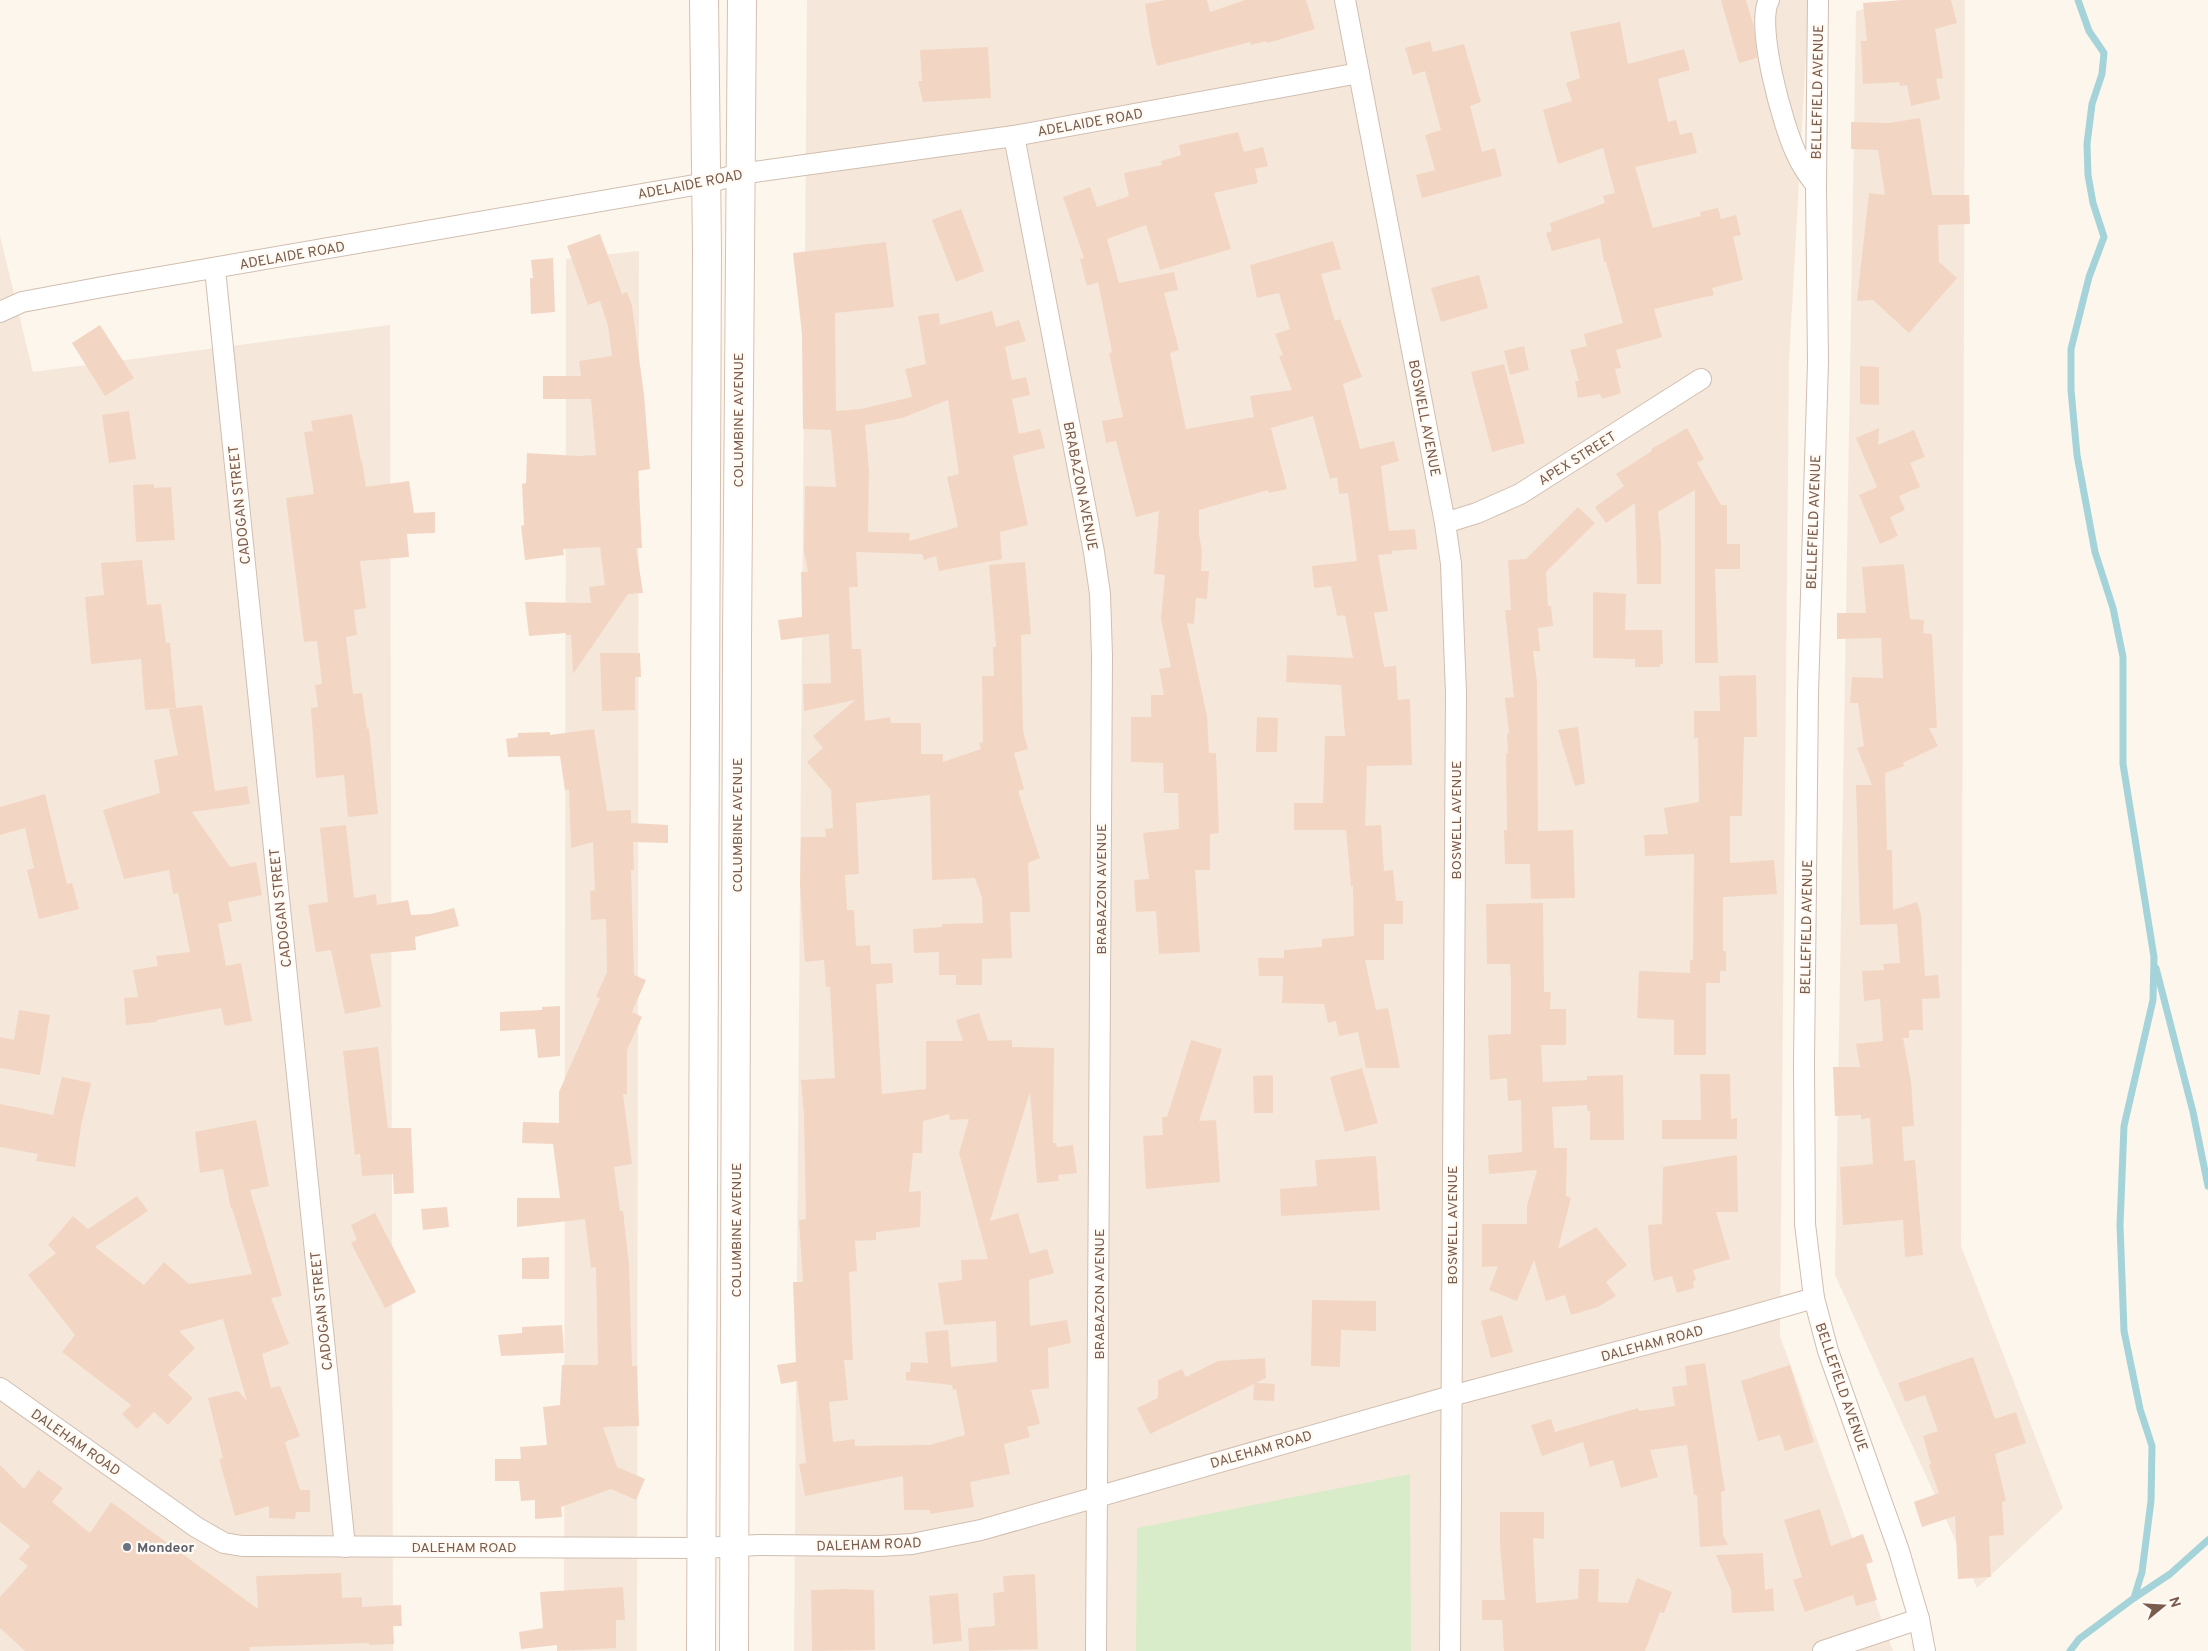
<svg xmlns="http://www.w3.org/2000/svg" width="2208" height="1651" viewBox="0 0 2208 1651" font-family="Overpass,sans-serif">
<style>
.residential{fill:#f5e8da}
.green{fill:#d8ecc9}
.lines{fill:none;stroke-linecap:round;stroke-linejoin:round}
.stream{stroke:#a5d3da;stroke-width:7}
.building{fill:#f3d5c3;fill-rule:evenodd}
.street-casing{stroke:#d1beb0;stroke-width:22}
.secondary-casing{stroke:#d6c0b0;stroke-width:30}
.street{stroke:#fff;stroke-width:20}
.secondary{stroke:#fff;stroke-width:28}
.worship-dot{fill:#6b7280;stroke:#fffaf3;stroke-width:2}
.labels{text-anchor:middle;stroke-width:4.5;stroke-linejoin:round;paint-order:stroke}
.street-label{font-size:14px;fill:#7a5c4d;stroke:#fffaf3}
.worship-label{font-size:14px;font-weight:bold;fill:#5b616d;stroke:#fffaf3;text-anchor:start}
</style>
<rect width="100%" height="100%" fill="#fdf6ec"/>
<!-- residential -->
<g class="residential">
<polygon points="807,0 1809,0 1789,363 1780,1336 1893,1651 794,1651"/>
<polygon points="1898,0 1965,0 1961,1246 2063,1508 1977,1588 1835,1275 1856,11"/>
<polygon points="0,236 33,372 390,325 393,1651 0,1651"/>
<polygon points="639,251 637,1651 564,1651 566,259"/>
</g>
<!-- green -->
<polygon class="green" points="1410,1474 1411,1651 1136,1651 1137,1528"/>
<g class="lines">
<!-- stream -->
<g class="stream">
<polyline points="2156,968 2193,1112 2208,1186"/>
<polyline points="2134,1598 2170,1574 2208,1540"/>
<polyline points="2070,1651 2079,1639 2134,1598 2142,1572 2151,1501 2152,1446 2140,1409 2124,1331 2120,1225 2124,1126 2153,1000 2154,957 2123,764 2123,657 2113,608 2095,552 2077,455 2071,390 2071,349 2089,277 2104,237 2093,203 2088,175 2087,144 2092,104 2102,74 2104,53 2089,31 2078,0"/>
</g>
</g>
<!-- building -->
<g class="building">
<polygon points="1166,0 1207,0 1210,12 1245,0 1306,0 1315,29 1267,43 1266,41 1251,45 1250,42 1157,66 1151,43 1145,4"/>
<polygon points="1721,0 1746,0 1754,27 1757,58 1739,63"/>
<polygon points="1904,0 1951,0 1957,23 1935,29 1943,78 1936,79 1940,99 1911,106 1907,85 1900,86 1899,82 1863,84 1861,41 1867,41 1863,3"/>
<polygon points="1620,22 1628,64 1684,49 1690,70 1658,79 1668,122 1676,120 1680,135 1692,132 1697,153 1635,167 1653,228 1701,216 1700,212 1718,208 1721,219 1736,215 1741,235 1733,237 1743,280 1712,288 1714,295 1654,309 1662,337 1616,350 1621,368 1615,369 1621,393 1602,399 1600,394 1578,398 1575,381 1579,381 1570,350 1587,346 1584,334 1623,323 1606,262 1604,262 1600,238 1552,251 1546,233 1552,231 1550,223 1605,203 1603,196 1615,193 1603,148 1558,164 1543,110 1572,101 1566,83 1580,78 1570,32"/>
<polygon points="1430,41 1433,52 1464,44 1481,102 1470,106 1482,152 1495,148 1502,176 1422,198 1416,175 1435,170 1425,135 1441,130 1425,71 1413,75 1405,48"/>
<polygon points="988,47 991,98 923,102 918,81 922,81 920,50"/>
<polygon points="1920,118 1932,195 1969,195 1970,224 1938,225 1939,262 1957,278 1909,333 1873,300 1857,301 1869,193 1885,195 1878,150 1851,149 1851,122 1889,123"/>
<polygon points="1238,132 1244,152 1263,147 1268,166 1255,169 1258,183 1214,193 1231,249 1160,270 1146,225 1107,239 1119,283 1174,272 1178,290 1164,293 1179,350 1170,353 1186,429 1254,417 1250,396 1292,390 1279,356 1283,355 1275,334 1290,329 1279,293 1257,298 1250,265 1333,241 1341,269 1321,274 1335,321 1340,319 1362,377 1343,384 1360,449 1394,441 1399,461 1381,466 1389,531 1415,529 1417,549 1392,551 1392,554 1378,555 1388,611 1374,613 1384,667 1396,666 1398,700 1410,699 1412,765 1367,766 1365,826 1381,825 1384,871 1393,870 1396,901 1403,901 1403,924 1384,924 1384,960 1365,960 1376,1010 1388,1008 1400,1068 1366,1068 1358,1032 1339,1036 1336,1021 1328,1023 1324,1004 1282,1003 1283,976 1259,976 1258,958 1284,958 1284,950 1322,947 1322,939 1354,936 1353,886 1351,886 1346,830 1294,830 1294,803 1323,803 1325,736 1345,736 1341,685 1286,682 1287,655 1353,658 1345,615 1337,616 1331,586 1314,588 1312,566 1357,561 1348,493 1339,494 1337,477 1330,479 1313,416 1271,428 1287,489 1269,493 1268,490 1199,510 1199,534 1202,551 1201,571 1209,571 1207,599 1196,598 1194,624 1187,623 1207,716 1209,753 1216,753 1219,833 1210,834 1210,870 1195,870 1200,952 1159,954 1156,911 1136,912 1134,880 1149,879 1143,833 1179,829 1178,793 1164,793 1163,763 1131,762 1131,717 1151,717 1151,695 1164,695 1159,669 1171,667 1161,619 1165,575 1154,574 1159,511 1136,517 1116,441 1106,443 1102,421 1123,417 1109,353 1112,352 1098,282 1087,286 1080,259 1084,258 1063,197 1090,187 1097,207 1129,196 1124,173 1162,165 1161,161 1181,155 1179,145"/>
<polygon points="961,209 984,271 956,282 932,220"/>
<polygon points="600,234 622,294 627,292 632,306 644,395 650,469 638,471 642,548 636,548 643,593 628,594 573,674 571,635 566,635 566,633 529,636 525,602 591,603 589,587 605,585 600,547 563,549 564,555 525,560 521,526 524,525 522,484 526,483 527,453 578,456 596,455 591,399 543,399 543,376 581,376 579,361 612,356 608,326 600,301 588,305 567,246"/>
<path d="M 886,242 L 894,307 L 835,313 L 836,411 L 861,409 L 912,397 L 905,369 L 926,364 L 918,316 L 939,313 L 940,325 L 992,311 L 996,327 L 1019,320 L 1026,341 L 1005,347 L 1012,380 L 1026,377 L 1030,395 L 1012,399 L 1019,434 L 1040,429 L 1045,448 L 1013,456 L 1028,525 L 1000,532 L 1002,559 L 939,571 L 936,556 L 924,560 L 922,554 L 856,552 L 858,587 L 849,587 L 852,649 L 861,649 L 865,721 L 890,717 L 891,723 L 921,723 L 921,754 L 943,754 L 943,762 L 981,749 L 979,743 L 983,742 L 982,676 L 994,676 L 993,647 L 996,647 L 989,565 L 1025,562 L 1031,634 L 1021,635 L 1023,731 L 1028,749 L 1014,753 L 1024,789 L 1018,791 L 1040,858 L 1028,863 L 1030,912 L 1010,912 L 1012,958 L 982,959 L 982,985 L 956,985 L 956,975 L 939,975 L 939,952 L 914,953 L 913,929 L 942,927 L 942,924 L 983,923 L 982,898 L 975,878 L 932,880 L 930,795 L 856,803 L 859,874 L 845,875 L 847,910 L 854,910 L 856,946 L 870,945 L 871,964 L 892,963 L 893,983 L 876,984 L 882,1094 L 926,1089 L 926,1041 L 963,1041 L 956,1020 L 979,1013 L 988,1041 L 1012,1040 L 1012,1047 L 1054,1048 L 1053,1143 L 1056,1143 L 1057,1147 L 1073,1145 L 1077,1173 L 1058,1175 L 1059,1181 L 1037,1183 L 1030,1092 L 990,1221 L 1018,1213 L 1030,1254 L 1047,1249 L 1054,1273 L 1029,1280 L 1030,1326 L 1067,1320 L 1071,1343 L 1048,1348 L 1049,1388 L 1031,1390 L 1040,1424 L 1027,1427 L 1030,1437 L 1004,1444 L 1010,1474 L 970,1482 L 974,1507 L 930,1514 L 930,1510 L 904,1510 L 903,1476 L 805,1496 L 799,1464 L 806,1463 L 797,1381 L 781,1384 L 777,1365 L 796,1362 L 793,1282 L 803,1282 L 799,1220 L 806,1219 L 804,1116 L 801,1080 L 835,1078 L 830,987 L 826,987 L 824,960 L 805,962 L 800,884 L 801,837 L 826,837 L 825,829 L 833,828 L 831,790 L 807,762 L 823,748 L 813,736 L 855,700 L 804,711 L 803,684 L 831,683 L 829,634 L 781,640 L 778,620 L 802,617 L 801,572 L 808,572 L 804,551 L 805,486 L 836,487 L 831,430 L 803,429 L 802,334 L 793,253 ZM 948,400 L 959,474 L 947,477 L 958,527 L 909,541 L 910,533 L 868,532 L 869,471 L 865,425 L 902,418 ZM 949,1114 L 950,1120 L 969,1119 L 959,1153 L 988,1259 L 961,1260 L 962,1280 L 938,1283 L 944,1325 L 996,1321 L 997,1362 L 951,1367 L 948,1330 L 925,1332 L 928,1363 L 911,1362 L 910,1372 L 906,1372 L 906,1380 L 952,1385 L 953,1390 L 956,1389 L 965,1435 L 930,1445 L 855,1446 L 855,1439 L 833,1442 L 829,1402 L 848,1400 L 844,1360 L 853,1360 L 849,1272 L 857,1271 L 855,1241 L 876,1240 L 876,1232 L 920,1227 L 921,1191 L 909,1192 L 913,1153 L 922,1153 L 923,1121 Z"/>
<polygon points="553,258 555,312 531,314 530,278 533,278 531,260"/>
<polygon points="1479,275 1488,308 1441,322 1431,288"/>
<polygon points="100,325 134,378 105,396 72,343"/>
<polygon points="1524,346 1529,370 1510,375 1504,351"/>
<polygon points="1504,364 1525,443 1492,452 1471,372"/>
<polygon points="1860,366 1879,367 1879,405 1860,404"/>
<polygon points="129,411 136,459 109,463 102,415"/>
<polygon points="352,414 361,461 362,461 366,487 409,481 414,513 435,512 435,533 407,534 409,557 360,561 366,608 354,610 357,635 346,637 353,694 362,693 367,729 369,729 378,814 348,817 344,775 316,778 311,708 318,707 315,685 322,684 317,641 304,642 286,498 314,494 304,432 313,431 311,421"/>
<polygon points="1687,428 1704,459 1697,463 1721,505 1727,505 1727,544 1740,544 1740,569 1715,569 1718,663 1695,663 1695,490 1658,512 1661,542 1661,584 1637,584 1635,503 1606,523 1595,507 1624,486 1616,474 1652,451 1651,449"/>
<polygon points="1879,428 1878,445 1914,430 1925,457 1910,463 1920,487 1899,496 1905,510 1890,517 1898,536 1880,544 1859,495 1877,487 1856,438"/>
<polygon points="154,484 154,488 171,487 175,540 136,542 133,485"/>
<polygon points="1578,507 1595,523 1546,572 1548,606 1551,606 1553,626 1538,628 1540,651 1533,651 1537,683 1538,831 1573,830 1575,898 1531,899 1530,864 1505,864 1504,830 1507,830 1506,753 1508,753 1507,734 1509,733 1505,698 1514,697 1505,610 1511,610 1508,560 1526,559"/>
<polygon points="142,560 147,605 161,604 166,643 170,643 176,708 145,710 141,659 91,664 85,597 104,595 101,563"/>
<polygon points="1904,564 1910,619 1924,620 1923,633 1932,634 1937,728 1929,728 1938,746 1903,763 1904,766 1885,773 1887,850 1892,850 1893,910 1917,902 1921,915 1925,976 1938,975 1940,998 1922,999 1923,1030 1909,1030 1909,1038 1903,1038 1911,1082 1914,1126 1902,1127 1904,1161 1915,1160 1923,1255 1905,1257 1903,1220 1843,1225 1840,1167 1873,1164 1870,1118 1861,1119 1861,1115 1835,1116 1833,1067 1860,1067 1856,1044 1883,1041 1880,999 1864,1001 1862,971 1884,970 1883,964 1900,963 1897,924 1860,925 1856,785 1872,785 1857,748 1864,746 1858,703 1850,703 1852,677 1883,678 1881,638 1837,639 1837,613 1866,613 1862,567"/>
<polygon points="1593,592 1626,594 1625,630 1662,630 1663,664 1660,664 1660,667 1635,667 1635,659 1593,658"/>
<polygon points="600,653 640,653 641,677 635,677 635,710 602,711"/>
<polygon points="1756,675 1757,737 1744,737 1742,816 1730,816 1730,863 1774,860 1777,894 1723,897 1723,951 1726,951 1726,971 1720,971 1720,983 1706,983 1706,1055 1674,1055 1674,1020 1637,1018 1639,971 1690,973 1690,960 1693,960 1694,854 1645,856 1644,835 1668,834 1664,808 1699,802 1698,738 1694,738 1694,711 1720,711 1719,676"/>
<polygon points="202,705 215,791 247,786 250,804 192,812 230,867 256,862 262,895 228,902 232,921 218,924 226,966 241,963 252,1021 225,1026 221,1008 156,1020 157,1022 126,1025 124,998 138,997 133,970 158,966 156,956 190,952 178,893 173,894 169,870 124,879 103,810 160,793 154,760 178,755 169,709"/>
<polygon points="1257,717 1278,718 1277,752 1256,752"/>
<polygon points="1578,727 1585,783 1575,786 1558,730"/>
<polygon points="594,729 607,811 631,810 631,823 668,825 668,843 633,842 634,870 631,870 634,975 646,980 632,1012 642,1017 627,1050 627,1094 623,1094 632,1164 614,1167 620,1211 623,1211 629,1265 632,1366 637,1366 639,1426 603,1427 617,1467 645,1479 636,1500 611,1489 561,1507 562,1517 535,1519 535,1500 521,1501 519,1481 495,1481 495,1459 521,1459 520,1447 547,1445 543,1407 560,1405 562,1365 598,1365 596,1267 591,1268 585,1219 517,1227 517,1198 560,1198 553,1144 522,1143 523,1122 559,1123 559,1092 600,998 596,997 607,972 606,919 591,920 590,891 595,890 593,842 571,848 569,789 565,790 560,756 508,757 506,739 518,737 518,733 550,732 550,735"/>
<polygon points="45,794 67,884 72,883 79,909 39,919 27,870 34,868 25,828 0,835 0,807"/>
<polygon points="346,825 354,898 376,894 377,905 408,900 411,915 431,914 454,908 459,926 415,937 416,950 370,954 381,1007 345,1014 331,950 316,952 308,905 328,902 320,828"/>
<polygon points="1543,903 1544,992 1551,992 1550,1009 1566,1009 1566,1045 1541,1045 1543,1082 1587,1080 1587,1076 1623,1075 1624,1140 1590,1140 1590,1111 1587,1111 1587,1105 1552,1107 1554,1148 1567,1148 1566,1196 1571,1198 1558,1249 1596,1227 1627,1265 1606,1282 1616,1296 1598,1307 1571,1315 1565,1295 1546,1301 1534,1260 1517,1301 1489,1290 1498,1266 1482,1267 1482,1224 1527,1224 1527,1206 1537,1170 1489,1174 1488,1155 1522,1152 1521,1100 1508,1101 1507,1078 1490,1080 1488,1035 1511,1034 1511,981 1510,964 1487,964 1486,904"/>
<polygon points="560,1006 560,1056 538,1058 535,1029 500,1031 500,1012 542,1010 542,1007"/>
<polygon points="19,1010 50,1015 40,1075 0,1068 0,1037 14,1040"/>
<polygon points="1191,1040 1222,1049 1199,1121 1216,1120 1220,1182 1146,1189 1143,1136 1163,1135 1162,1117 1167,1117"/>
<polygon points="378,1047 388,1128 411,1128 414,1193 394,1194 393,1174 362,1176 360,1154 355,1155 343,1051"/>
<polygon points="1362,1068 1378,1123 1345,1132 1330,1077"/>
<polygon points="1700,1074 1730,1074 1731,1119 1737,1118 1737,1139 1662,1139 1662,1120 1701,1120"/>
<polygon points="1273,1075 1273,1113 1254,1113 1253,1076"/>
<polygon points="62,1077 91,1083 81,1126 75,1167 36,1161 38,1154 0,1147 0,1104 53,1115"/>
<polygon points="256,1120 269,1186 250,1190 282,1296 271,1298 289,1344 262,1354 271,1388 280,1386 300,1436 285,1442 300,1490 310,1490 310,1512 296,1512 295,1519 269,1518 269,1506 235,1516 219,1459 223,1458 208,1398 238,1391 247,1401 223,1319 179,1331 195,1348 168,1375 193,1398 168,1425 154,1412 137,1429 122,1414 131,1405 62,1352 75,1335 28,1275 56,1253 48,1245 73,1216 88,1229 137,1196 148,1211 95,1247 144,1285 164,1262 189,1284 252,1274 232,1208 231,1209 223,1169 200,1173 195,1132"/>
<polygon points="1737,1155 1738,1212 1716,1212 1730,1259 1693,1270 1696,1280 1693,1281 1694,1288 1677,1293 1672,1276 1654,1281 1651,1270 1648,1225 1662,1224 1663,1167"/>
<polygon points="1376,1156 1380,1210 1281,1216 1280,1189 1317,1186 1315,1160"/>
<polygon points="447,1207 449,1227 423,1230 421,1209"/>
<polygon points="375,1213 416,1292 385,1308 351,1243 357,1240 351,1225"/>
<polygon points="549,1257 549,1279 522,1279 522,1258"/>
<polygon points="1312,1300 1376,1301 1376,1331 1341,1330 1340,1367 1311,1366"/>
<polygon points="1502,1315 1513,1352 1491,1358 1481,1321"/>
<polygon points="562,1325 564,1353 501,1356 498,1335 522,1333 522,1327"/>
<polygon points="1973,1357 1995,1419 2016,1412 2026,1443 1995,1454 2006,1501 2002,1502 2004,1535 1989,1536 1991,1577 1958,1579 1955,1516 1922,1527 1914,1502 1939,1493 1929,1465 1931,1464 1923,1436 1938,1431 1925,1395 1905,1402 1898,1383"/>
<polygon points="1265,1358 1266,1378 1256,1383 1275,1384 1274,1401 1253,1400 1254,1384 1150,1434 1137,1408 1158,1398 1158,1380 1182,1369 1186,1377 1218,1361"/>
<polygon points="1705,1363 1725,1491 1721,1492 1723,1535 1728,1545 1700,1547 1697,1495 1694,1495 1687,1445 1650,1450 1658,1477 1621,1488 1613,1460 1590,1467 1583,1442 1542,1456 1531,1425 1551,1419 1555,1432 1638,1408 1639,1411 1675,1406 1672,1387 1687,1385 1685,1366"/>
<polygon points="1790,1365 1814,1442 1785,1451 1780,1435 1758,1441 1741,1381"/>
<polygon points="0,1465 24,1489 38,1470 63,1488 52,1502 90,1533 111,1502 258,1609 256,1576 341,1573 342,1598 362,1597 362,1607 401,1605 402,1626 393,1626 394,1644 369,1645 369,1643 249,1647 250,1651 25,1651 0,1628 0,1597 28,1566 19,1559 30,1546 0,1522"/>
<polygon points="1820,1509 1831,1546 1863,1534 1873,1562 1866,1564 1877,1600 1856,1606 1853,1595 1805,1612 1793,1580 1802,1577 1784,1520"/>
<polygon points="1500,1512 1544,1512 1544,1539 1533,1538 1536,1603 1578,1599 1579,1569 1599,1569 1598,1602 1628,1603 1637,1578 1672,1592 1664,1613 1660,1612 1645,1651 1504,1651 1502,1620 1482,1620 1482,1600 1505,1600 1500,1546"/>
<polygon points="1763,1553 1765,1590 1773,1588 1774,1611 1732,1613 1731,1590 1716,1555"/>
<polygon points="1035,1574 1038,1649 969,1651 968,1628 995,1626 993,1593 1004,1592 1003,1576"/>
<polygon points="623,1587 625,1620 616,1620 616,1648 557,1651 557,1645 521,1649 519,1632 543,1628 540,1592"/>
<polygon points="844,1589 874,1590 875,1650 812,1651 811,1590"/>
<polygon points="958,1593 962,1641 933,1644 929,1596"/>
</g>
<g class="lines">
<defs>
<g id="street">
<polyline points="1345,0 1445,523 1451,564 1456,693 1450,1651"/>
<path d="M 1769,0 C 1755,25 1783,126 1796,153 C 1801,165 1808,175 1816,185"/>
<polyline points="1818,0 1816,185 1818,362 1808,694 1804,1064 1805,1224 1814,1298 1828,1351 1899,1551 1919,1619 1925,1651"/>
<polyline points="1014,136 1094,552 1100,594 1102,656 1096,1651"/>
<polyline points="215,269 345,1547"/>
<polyline points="0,312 22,302 108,286 706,183 740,174 1014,136 1359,73"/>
<polyline points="1445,523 1477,513 1520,494 1701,379"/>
<polyline points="0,1388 196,1527 224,1543 242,1546 702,1548 759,1545 880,1546 912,1544 981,1530 1451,1396 1730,1322 1814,1298"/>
<polyline points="1823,1651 1919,1619"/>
</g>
<g id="secondary">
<polyline points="701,1651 707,250 704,0"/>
<polyline points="734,1651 737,641 742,0"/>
</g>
</defs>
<!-- street casing -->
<use href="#street" class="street-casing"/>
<!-- secondary casing -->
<use href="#secondary" class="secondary-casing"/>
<!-- street -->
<use href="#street" class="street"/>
<!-- secondary -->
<use href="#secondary" class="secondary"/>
</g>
<!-- markers -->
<circle class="worship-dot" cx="127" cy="1547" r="5"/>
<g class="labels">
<!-- street labels -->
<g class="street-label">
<text transform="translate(1817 92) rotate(-89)" y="5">BELLEFIELD AVENUE</text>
<text transform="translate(1090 122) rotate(-10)" y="5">ADELAIDE ROAD</text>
<text transform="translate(690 184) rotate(-11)" y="5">ADELAIDE ROAD</text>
<text transform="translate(292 255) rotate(-10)" y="5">ADELAIDE ROAD</text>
<text transform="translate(1425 418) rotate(79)" y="5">BOSWELL AVENUE</text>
<text transform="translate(738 420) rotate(-90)" y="5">COLUMBINE AVENUE</text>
<text transform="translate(1577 458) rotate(-32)" y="5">APEX STREET</text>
<text transform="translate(1081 486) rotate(79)" y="5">BRABAZON AVENUE</text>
<text transform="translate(239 505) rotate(-96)" y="5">CADOGAN STREET</text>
<text transform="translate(1813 522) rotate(-88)" y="5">BELLEFIELD AVENUE</text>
<text transform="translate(1456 820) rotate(-90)" y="5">BOSWELL AVENUE</text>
<text transform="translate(737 825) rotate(-90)" y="5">COLUMBINE AVENUE</text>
<text transform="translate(1101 889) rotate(-90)" y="5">BRABAZON AVENUE</text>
<text transform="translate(280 908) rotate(-96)" y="5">CADOGAN STREET</text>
<text transform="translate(1806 927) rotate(-89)" y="5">BELLEFIELD AVENUE</text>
<text transform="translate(1452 1225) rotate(-90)" y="5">BOSWELL AVENUE</text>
<text transform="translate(736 1230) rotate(-90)" y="5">COLUMBINE AVENUE</text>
<text transform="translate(1099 1294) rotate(-90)" y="5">BRABAZON AVENUE</text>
<text transform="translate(321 1311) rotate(-96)" y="5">CADOGAN STREET</text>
<text transform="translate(1652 1343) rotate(-15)" y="5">DALEHAM ROAD</text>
<text transform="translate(1842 1387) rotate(71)" y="5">BELLEFIELD AVENUE</text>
<text transform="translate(76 1442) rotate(35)" y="5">DALEHAM ROAD</text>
<text transform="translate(1261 1449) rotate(-16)" y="5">DALEHAM ROAD</text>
<text transform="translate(869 1544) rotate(-2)" y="5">DALEHAM ROAD</text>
<text x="464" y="1552">DALEHAM ROAD</text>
</g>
<!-- worship labels -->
<g class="worship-label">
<text x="137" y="1552">Mondeor</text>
</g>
</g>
<!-- north arrow -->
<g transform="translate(2163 1606) rotate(72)" stroke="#fffaf3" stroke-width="4" paint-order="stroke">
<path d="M0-4L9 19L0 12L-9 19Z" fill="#7a5c4d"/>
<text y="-8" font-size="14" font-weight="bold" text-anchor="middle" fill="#7a5c4d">N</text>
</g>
</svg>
